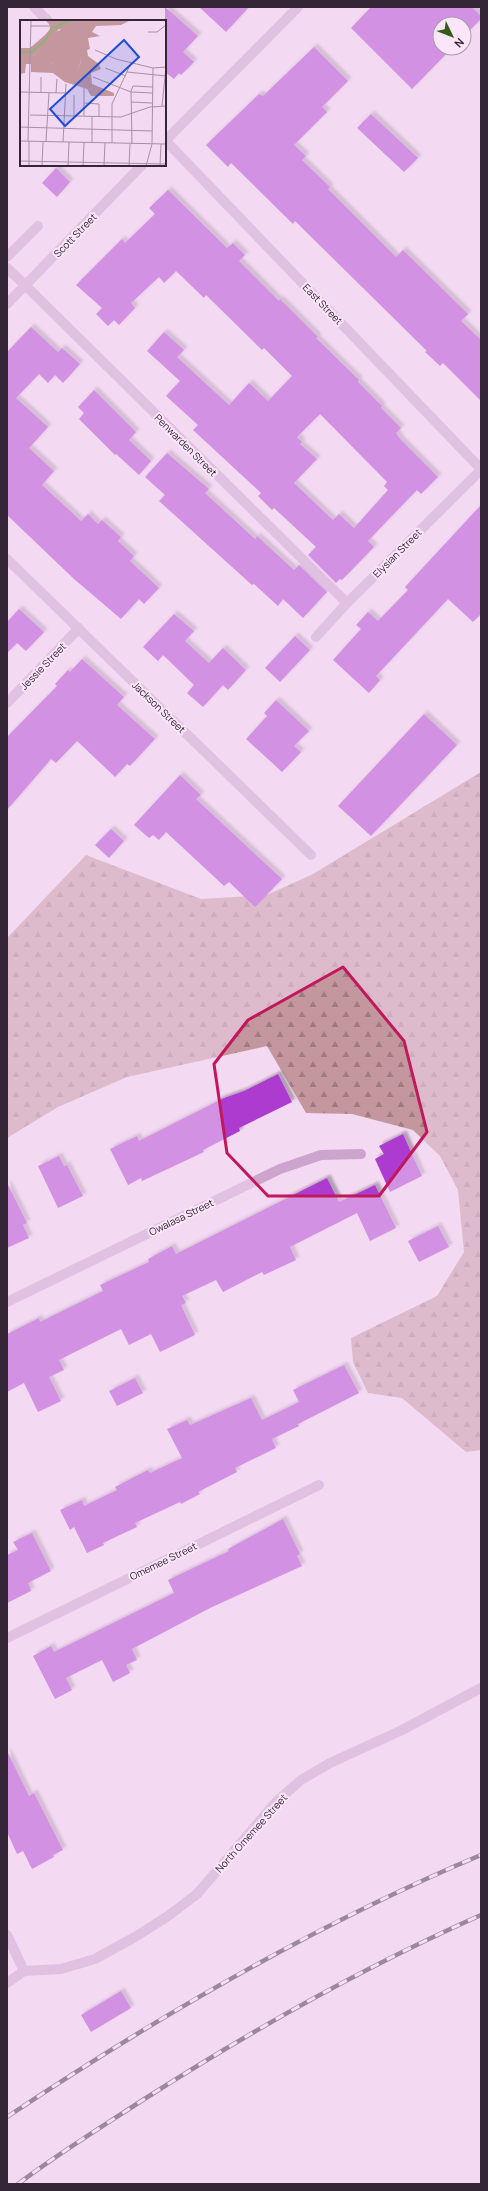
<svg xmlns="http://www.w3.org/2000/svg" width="488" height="2191" viewBox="0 0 488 2191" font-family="Manrope,sans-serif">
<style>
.forest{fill:url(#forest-firs)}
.building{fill:#ad3ad0;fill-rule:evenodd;filter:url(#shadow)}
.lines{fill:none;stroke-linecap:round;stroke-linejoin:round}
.service{stroke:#cca4cd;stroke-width:10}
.minor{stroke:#cca4cd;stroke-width:10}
.rail-casing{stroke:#342637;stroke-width:4.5}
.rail{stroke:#fbe5f9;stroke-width:3;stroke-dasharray:9;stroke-linecap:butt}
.marked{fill:none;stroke:#c2185b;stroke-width:3;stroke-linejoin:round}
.labels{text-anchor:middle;stroke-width:4;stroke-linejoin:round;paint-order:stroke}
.street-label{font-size:10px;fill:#342637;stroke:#fbe5f9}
.inset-river{fill:none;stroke:#90b375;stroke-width:2}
.inset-road{fill:none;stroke:#a791a7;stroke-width:1}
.view{fill:#1d4ed8;fill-opacity:0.15;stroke:#1d4ed8;stroke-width:2}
.inset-edge{fill:none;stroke:#342637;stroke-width:2}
</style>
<defs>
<pattern id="forest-firs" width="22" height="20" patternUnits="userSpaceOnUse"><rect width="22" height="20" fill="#c4979e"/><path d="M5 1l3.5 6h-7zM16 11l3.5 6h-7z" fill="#a07b82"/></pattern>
<filter id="shadow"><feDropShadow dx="3.5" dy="-3.5" stdDeviation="1" flood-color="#0004"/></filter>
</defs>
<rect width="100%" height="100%" fill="#f3d9f2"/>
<!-- forest -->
<polygon class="forest" points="481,772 481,1450 466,1452 402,1398 368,1393 353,1362 351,1338 437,1296 464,1252 458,1190 440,1156 413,1130 352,1114 306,1113 267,1046 127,1077 58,1107 7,1138 7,938 86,855 201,899 267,895 313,874"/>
<!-- building -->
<g class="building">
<polygon points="165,7 198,36 183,52 194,62 181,75 179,73 174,79 165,72"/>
<polygon points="199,7 249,7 226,32"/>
<polygon points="371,7 472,7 481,16 481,19 464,36 464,24 440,24 440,48 452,48 412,89 351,28"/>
<polygon points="314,47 348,81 322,107 327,112 294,145 306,156 302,160 330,187 328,189 396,257 403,250 468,314 461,321 481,340 481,401 443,363 440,366 425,352 427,351 295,221 293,224 231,163 228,167 206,145 259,94 263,96"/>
<polygon points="371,114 418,158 404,172 357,128"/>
<polygon points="56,168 70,182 57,197 42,183"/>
<path d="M 168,190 L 227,248 L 233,243 L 245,255 L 239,261 L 279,301 L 280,299 L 318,337 L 316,338 L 359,380 L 358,382 L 382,406 L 381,408 L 401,428 L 396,433 L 401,440 L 438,477 L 421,494 L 417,490 L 386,522 L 368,541 L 374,547 L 342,580 L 340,579 L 336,583 L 308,555 L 316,547 L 274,508 L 272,510 L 258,496 L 261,493 L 193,430 L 198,425 L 166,396 L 180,381 L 147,351 L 164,332 L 184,350 L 177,357 L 229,405 L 249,383 L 268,401 L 292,376 L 264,348 L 262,350 L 206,295 L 204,298 L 176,271 L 164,283 L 159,277 L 131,303 L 135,308 L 119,325 L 114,320 L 108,326 L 96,314 L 102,308 L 76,285 L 122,239 L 125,243 L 155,214 L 149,208 ZM 320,414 L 387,482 L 384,486 L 388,490 L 354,528 L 339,514 L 333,520 L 294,483 L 317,459 L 300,444 L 302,442 L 297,437 Z"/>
<polygon points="31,327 58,352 62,348 80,364 63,383 55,375 48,383 39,374 16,398 48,427 29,448 54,471 42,485 81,521 88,514 98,524 102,520 121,537 118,541 134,556 130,561 159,588 144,604 139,599 121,619 74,579 7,515 7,352"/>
<polygon points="94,390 136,432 129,440 151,461 139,475 116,454 115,455 79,419 84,413 78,407"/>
<polygon points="167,453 209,489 205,493 255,539 257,536 294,570 299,565 327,592 303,618 283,599 278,606 254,584 252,585 159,501 165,495 145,477"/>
<polygon points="481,505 481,614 473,622 448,599 376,676 380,680 369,693 333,660 361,629 356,625 368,612 378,621 408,590 405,587"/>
<polygon points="19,609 44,632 26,651 17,643 7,653 7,622"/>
<polygon points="174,614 194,631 185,641 209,663 223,648 246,670 228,690 223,685 203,707 187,693 194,685 163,655 158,661 143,647"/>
<polygon points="295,636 310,650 280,682 265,668"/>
<polygon points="82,659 124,697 117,705 155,739 130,766 127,764 115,777 77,741 56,763 51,759 7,810 7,737 57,686 55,684 68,670 70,672"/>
<polygon points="276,700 309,731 294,746 301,752 282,772 246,739 267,716 264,713"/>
<polygon points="424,714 457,745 371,836 338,806"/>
<polygon points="180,775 201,795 196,799 282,879 255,907 229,882 224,886 166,832 159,840 153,835 149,838 134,825"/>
<polygon points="111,829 124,841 109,858 95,845"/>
<polygon points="278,1074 292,1102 239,1128 240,1131 203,1150 204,1152 142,1181 141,1178 128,1185 110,1149 137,1136 139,1141 224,1098 244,1091"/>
<polygon points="403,1134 422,1176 390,1192 375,1159 384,1154 379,1146"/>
<polygon points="59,1156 64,1166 67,1165 83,1196 58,1208 38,1166"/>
<polygon points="327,1178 339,1202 375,1185 396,1228 370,1241 357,1213 290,1247 296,1260 264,1275 262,1272 223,1292 216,1280 182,1296 186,1303 181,1305 195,1335 160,1352 151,1334 129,1345 121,1329 59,1360 64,1370 49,1377 61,1401 38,1412 24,1383 7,1392 7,1334 39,1318 40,1322 103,1291 100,1285 149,1262 148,1259 172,1246 176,1254"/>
<polygon points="7,1183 27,1223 23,1225 29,1238 7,1248"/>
<polygon points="438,1226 449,1247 419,1262 408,1241"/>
<polygon points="344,1365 359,1393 298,1424 299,1426 272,1439 276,1448 235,1468 237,1472 198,1492 200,1494 181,1504 180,1502 135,1523 137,1527 103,1543 104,1545 87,1553 74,1527 70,1530 60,1510 82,1500 84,1506 117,1490 115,1487 148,1470 150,1473 182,1458 167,1429 187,1420 190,1425 251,1398 262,1420 299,1402 293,1390"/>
<polygon points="135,1378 143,1393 117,1406 109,1391"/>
<polygon points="283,1519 300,1554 297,1556 302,1566 210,1608 132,1649 137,1660 126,1665 130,1673 113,1682 102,1660 66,1678 72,1690 55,1699 33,1656 51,1646 54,1652 174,1593 168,1580 229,1551 228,1549"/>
<polygon points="32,1533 51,1571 28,1583 31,1591 7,1603 7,1555 18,1550 13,1542"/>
<polygon points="7,1751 29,1796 34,1793 63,1850 53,1855 54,1857 32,1869 23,1851 17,1854 7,1832"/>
<polygon points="121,1991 131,2008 91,2032 81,2015"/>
</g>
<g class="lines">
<!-- service -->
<g class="service">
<polyline points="7,257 38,226"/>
<polyline points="7,268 26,286"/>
</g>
<!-- minor -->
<g class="minor">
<polyline points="34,7 48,21"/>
<polyline points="165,140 481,469"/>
<polyline points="165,141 298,7"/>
<polyline points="26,286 347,603"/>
<polyline points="7,304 142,165"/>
<polyline points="7,559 311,855"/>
<polyline points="316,637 347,603 481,470"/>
<polyline points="7,703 79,628"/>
<polyline points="7,1302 280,1169 321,1155 361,1154"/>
<polyline points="7,1638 319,1485"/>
<polyline points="7,1935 24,1971"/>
<polyline points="24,1971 61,1969 95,1959 135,1937 168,1916 197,1894 277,1801 301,1780 330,1763 400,1731 481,1688"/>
<polyline points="7,1983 24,1971"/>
</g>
<defs>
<g id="rail">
<path d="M 7,2117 C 157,2017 314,1925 481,1855"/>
<path d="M 18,2184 C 59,2153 103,2126 146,2098 C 254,2029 364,1967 481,1915"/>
</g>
</defs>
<!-- rail casing -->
<use href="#rail" class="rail-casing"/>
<!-- rail -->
<use href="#rail" class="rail"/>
</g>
<!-- marked area -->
<path d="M0 0H488V2191H0ZM 343,967 L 404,1041 L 427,1132 L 379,1196 L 268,1196 L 227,1153 L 214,1064 L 248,1020 Z" fill="#f3d9f2" fill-opacity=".55" fill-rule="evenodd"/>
<path class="marked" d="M 343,967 L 404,1041 L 427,1132 L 379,1196 L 268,1196 L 227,1153 L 214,1064 L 248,1020 Z"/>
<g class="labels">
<!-- street labels -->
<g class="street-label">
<text transform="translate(75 235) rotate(-46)" y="4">Scott Street</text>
<text transform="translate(323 304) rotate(46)" y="4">East Street</text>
<text transform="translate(186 445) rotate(45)" y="4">Penwarden Street</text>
<text transform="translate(397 553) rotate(-45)" y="4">Elysian Street</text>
<text transform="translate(43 666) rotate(-46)" y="4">Jessie Street</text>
<text transform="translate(159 707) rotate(44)" y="4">Jackson Street</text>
<text transform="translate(181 1217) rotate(-26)" y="4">Owalasa Street</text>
<text transform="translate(163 1561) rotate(-26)" y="4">Omemee Street</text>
<text transform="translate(251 1833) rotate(-48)" y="4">North Omemee Street</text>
</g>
</g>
<!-- overview -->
<g transform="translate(20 20)">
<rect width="146" height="146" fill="#f3d9f2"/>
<path d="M 25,0 L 111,0 L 101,5 L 76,6 L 72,12 L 80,16 L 68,18 L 70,29 L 67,30 L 68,36 L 79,44 L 81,49 L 71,53 L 72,64 L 94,73 L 94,76 L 71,76 L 67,69 L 45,62 L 33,53 L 11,52 L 11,44 L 6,44 L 5,53 L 0,54 L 0,28 L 10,28 L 25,15 L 30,9 L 29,4 ZM 39,9 L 55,16 L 61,42 L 58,48 L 39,48 L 32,43 L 13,36 Z" fill="#c4979e" fill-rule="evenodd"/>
<path d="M 46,8 L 55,14 L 58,19 L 61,42 L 58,48 L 62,51 L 58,58 L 49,58 L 32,43 L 18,40 L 13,42 L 13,36 L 35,12 Z" fill="#c4979e"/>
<path class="inset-river" d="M 0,33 L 12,31 L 23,23 L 33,8 L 51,0"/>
<path class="inset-road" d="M 11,6 L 29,6M 128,12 L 137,12 L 146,5M 75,30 L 96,39 L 133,48 L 146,47M 85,48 L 106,56M 107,52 L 146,56M 73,57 L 111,72 L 133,73M 0,72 L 45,73M 21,73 L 21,57M 36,73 L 37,59M 111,82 L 132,83M 64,83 L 79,84 L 79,97M 142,86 L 146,47M 10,95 L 101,97 L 130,87 L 146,86M 54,96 L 54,75M 64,96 L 64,68M 0,107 L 132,111M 0,121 L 146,124M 8,121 L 11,0M 26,121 L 29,73M 43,122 L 46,64M 72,122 L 72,96M 92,123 L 92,84 L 111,43M 112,124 L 111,71 L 113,66 L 133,67M 0,141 L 146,144M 9,146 L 9,121M 22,146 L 23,122M 48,146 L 49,122M 63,146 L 64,122M 84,146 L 85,123M 109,146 L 110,124M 126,146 L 132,124 L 133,48M 140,146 L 141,124"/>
<path class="view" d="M 104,20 L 119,37 L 45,106 L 30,89 Z"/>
<rect width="146" height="146" class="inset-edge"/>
</g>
<!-- border -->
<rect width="488" height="2191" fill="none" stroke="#342637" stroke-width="16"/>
<!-- north arrow -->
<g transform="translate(452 36) rotate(133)"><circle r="19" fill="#fbe5f9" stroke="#ab99ab"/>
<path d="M0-3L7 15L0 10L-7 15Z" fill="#345c18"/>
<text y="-6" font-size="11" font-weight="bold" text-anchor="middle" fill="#342637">N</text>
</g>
</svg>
